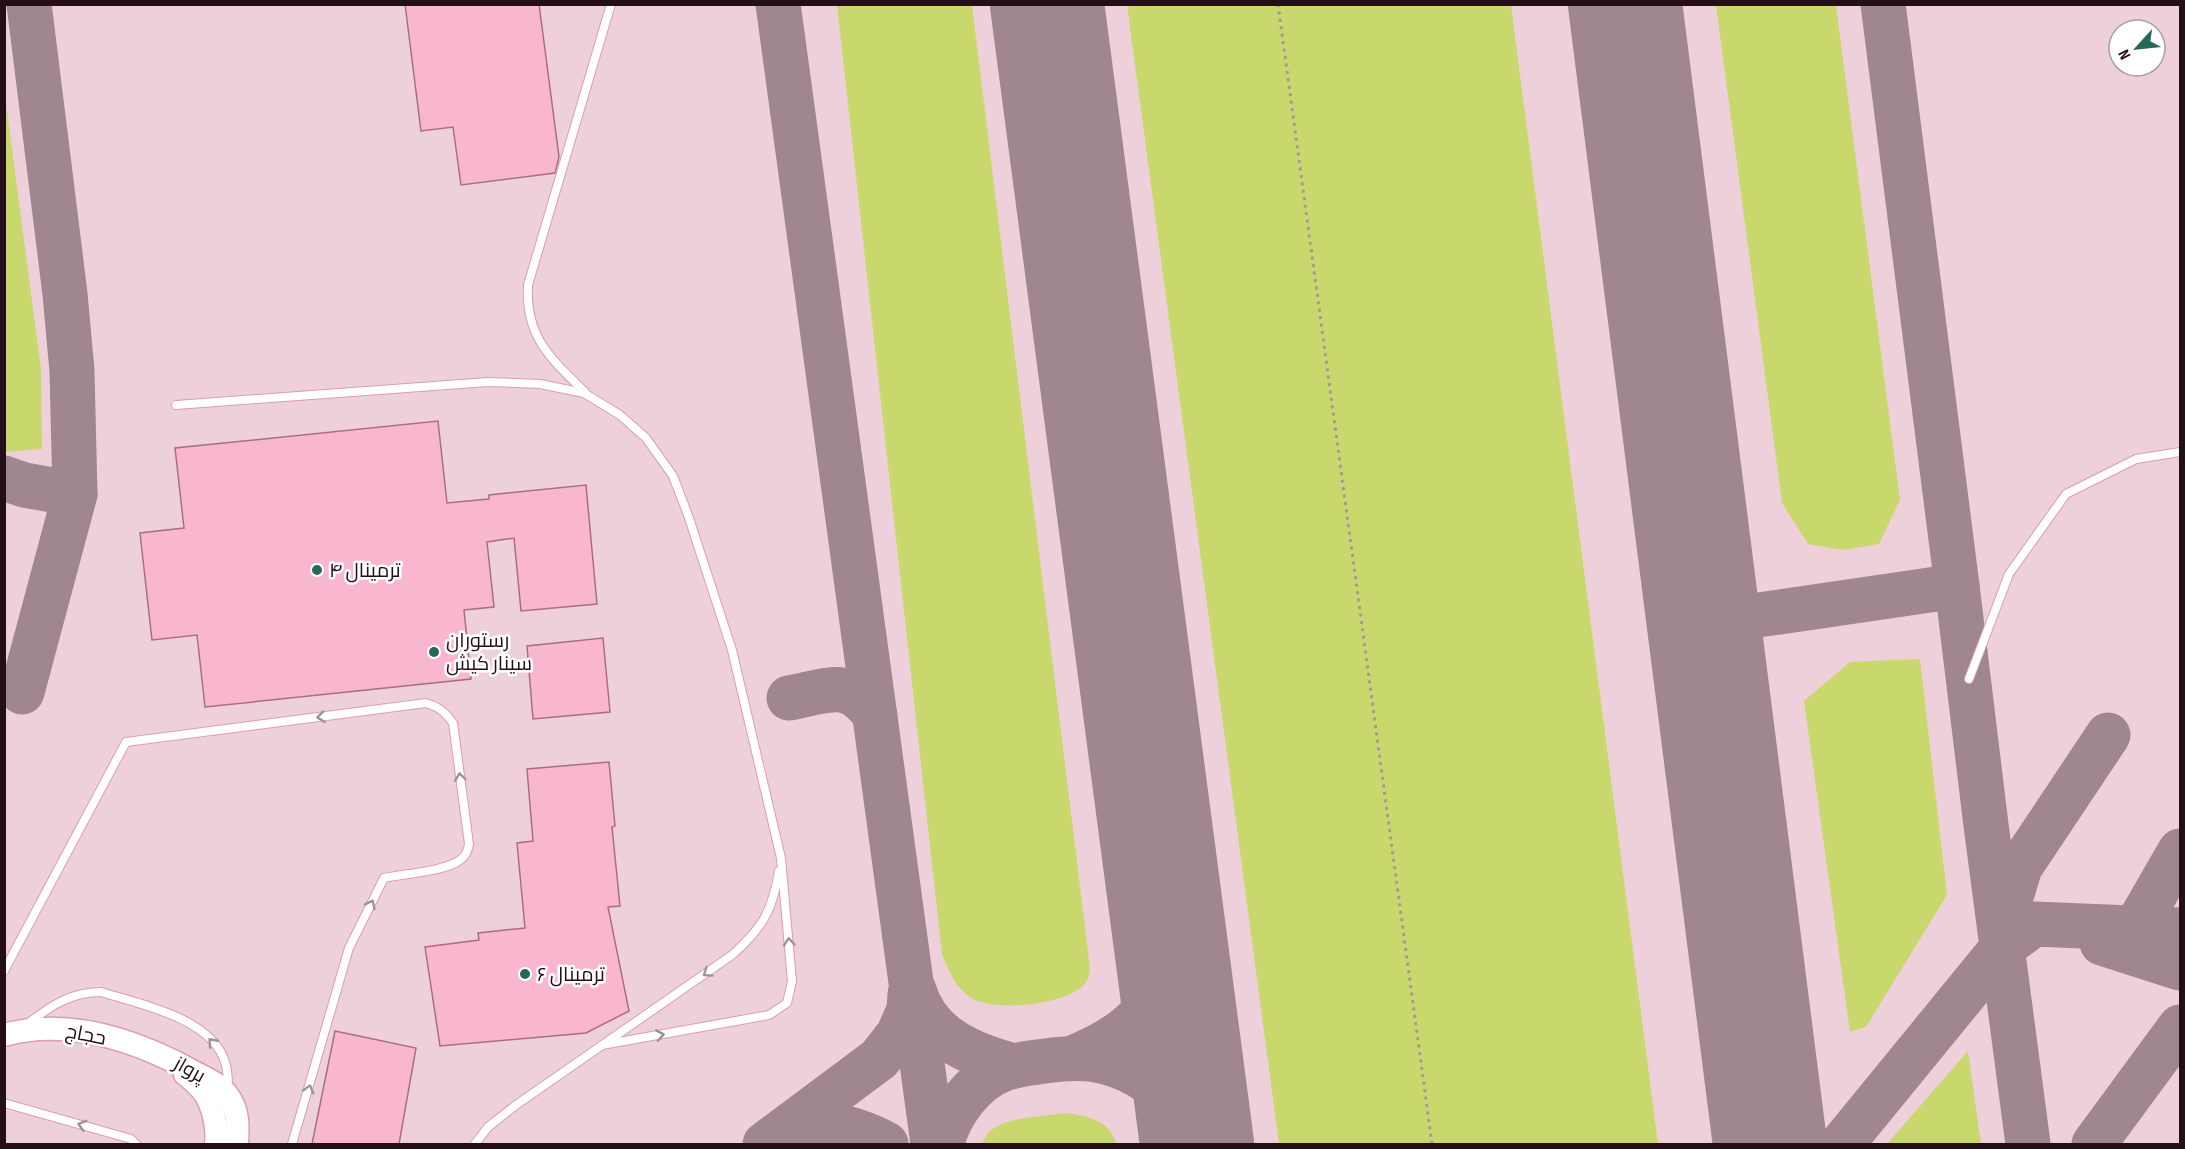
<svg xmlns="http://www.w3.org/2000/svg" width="2185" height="1149" viewBox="0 0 2185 1149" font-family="'Sofia Sans Condensed',Cairo,sans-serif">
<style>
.built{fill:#eed0da;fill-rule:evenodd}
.green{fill:#c9d86d}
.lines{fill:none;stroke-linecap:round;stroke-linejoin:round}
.taxiway{stroke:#a0868f;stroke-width:45}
.runway{stroke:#a0868f;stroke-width:114}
.building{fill:#f8b7ce;stroke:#aa6e84;stroke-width:1.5}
.service-casing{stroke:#dc9cb3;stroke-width:10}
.secondary-casing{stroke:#dc9cb3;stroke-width:25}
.path{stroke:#ad939c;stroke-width:3;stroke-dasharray:3 4.5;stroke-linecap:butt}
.service{stroke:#fff;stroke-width:8}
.secondary{stroke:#fff;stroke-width:22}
.oneway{stroke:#9c9397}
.poi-dot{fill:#246859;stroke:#fff;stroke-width:2}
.labels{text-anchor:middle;stroke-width:5;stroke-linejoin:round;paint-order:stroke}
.poi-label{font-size:20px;fill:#240e17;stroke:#fff;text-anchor:start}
.street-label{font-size:20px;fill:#240e17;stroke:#fff}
</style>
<rect width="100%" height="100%" fill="#fce0e9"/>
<!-- built -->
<path class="built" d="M 5,5 L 2180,5 L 2180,1144 L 5,1144 ZM 2119,30 L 2155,30 L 2155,66 L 2119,66 Z"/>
<!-- green -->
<g class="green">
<path d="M 837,5 L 972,5 L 1090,968 C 1089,971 1089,978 1087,981 C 1072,1005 996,1012 973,999 C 956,989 949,972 942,954 Z"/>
<polygon points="1127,5 1511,5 1658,1144 1279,1144"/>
<polygon points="1716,5 1836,5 1900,500 1879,544 1842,550 1808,544 1782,503"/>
<polygon points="4,88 41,369 42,449 5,452"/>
<polygon points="1920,659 1947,895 1866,1027 1850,1032 1804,701 1850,662"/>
<polygon points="1968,1051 1981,1144 1887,1144"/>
<path d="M 1064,1113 C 1084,1114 1113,1122 1116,1144 L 982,1144 C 984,1140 986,1135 989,1132 C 1008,1116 1041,1117 1064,1113 Z"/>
</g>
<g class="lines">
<!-- taxiway -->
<g class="taxiway">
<polyline points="778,4 933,1144"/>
<polyline points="1883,4 1957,586 1986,825 2028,1144"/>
<polyline points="4,478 24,485 75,494"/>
<polyline points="1704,623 1957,586"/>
<polyline points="22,692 75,494 72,371 65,294 29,4"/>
<path d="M 789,698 C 828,691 848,677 875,715"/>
<polyline points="2003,923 2020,867 2108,735"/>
<polyline points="2102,943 2180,968"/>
<polyline points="2113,944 2135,929 2180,851"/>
<path d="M 914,990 C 927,1037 972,1055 1014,1066"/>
<path d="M 1075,1057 C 1133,1033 1159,1007 1169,944"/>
<path d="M 790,1127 C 798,1126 806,1124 814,1124 C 837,1123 867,1133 886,1144"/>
<polyline points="765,1144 879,1059 898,1035 909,1010 910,994"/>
<path d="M 942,1144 C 949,1114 973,1080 1004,1069 C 1017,1064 1031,1063 1045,1061 C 1081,1056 1105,1057 1138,1075 C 1165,1090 1182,1118 1197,1144"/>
<polyline points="1842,1144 2003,947 2034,924 2180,930"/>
<polyline points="2094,1144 2180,1027"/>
</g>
<!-- runway -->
<g class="runway">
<polyline points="1047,4 1197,1144"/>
<polyline points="1625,4 1770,1144"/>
</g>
</g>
<!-- building -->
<g class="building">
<polygon points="405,4 539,4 559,157 555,173 461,185 453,127 421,131"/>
<polygon points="438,421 447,503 489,499 489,495 586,485 597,604 521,611 514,538 487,542 494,607 464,610 471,679 205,707 197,635 152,640 140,533 184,528 175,448"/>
<polygon points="603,638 610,712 533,719 527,646"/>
<polygon points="609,762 615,826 612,827 620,906 608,907 629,1011 586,1033 440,1046 425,947 479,940 478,933 525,928 517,843 533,841 527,769"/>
<polygon points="335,1031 416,1048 399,1144 312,1144"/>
</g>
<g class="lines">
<defs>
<g id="service">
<path d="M 585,392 C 551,359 525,337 528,285 L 611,4"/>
<polyline points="176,405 488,382 540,384 584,393 620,415 646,438 673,476 688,515 732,650 781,858 792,981 787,1003 769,1015 602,1045"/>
<polyline points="1969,679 2009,574 2066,494 2136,459 2180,452"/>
<path d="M 4,971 L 126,742 L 426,703 C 439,707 445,712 453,723 L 469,844 C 468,851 466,856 460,860 C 446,871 403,874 384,878 L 349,948 L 292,1144"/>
<path d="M 26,1025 C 49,1007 70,992 101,992 C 139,1004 212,1018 225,1062 C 228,1071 228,1080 228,1089"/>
<polyline points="4,1103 131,1139 136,1144"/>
<path d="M 475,1144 L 488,1127 L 516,1105 L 732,955 C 763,927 772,912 779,871"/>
</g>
<g id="secondary">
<path d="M 4,1035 C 69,1017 138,1041 194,1072 C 207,1079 220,1084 228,1096 C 239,1110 238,1128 237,1144"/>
<path d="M 185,1074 C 191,1079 197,1084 202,1090 C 213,1103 218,1128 216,1144"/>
</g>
</defs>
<!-- service casing -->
<use href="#service" class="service-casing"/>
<!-- secondary casing -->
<use href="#secondary" class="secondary-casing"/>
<!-- path -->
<polyline class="path" points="1278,4 1432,1144"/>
<!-- service -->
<use href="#service" class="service"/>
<!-- secondary -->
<use href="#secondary" class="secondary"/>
</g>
<!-- one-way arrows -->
<defs><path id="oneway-chevron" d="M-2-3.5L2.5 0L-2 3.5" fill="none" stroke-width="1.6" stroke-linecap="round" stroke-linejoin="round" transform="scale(1.5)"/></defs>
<g class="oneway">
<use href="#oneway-chevron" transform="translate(321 717) rotate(173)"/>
<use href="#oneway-chevron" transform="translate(460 777) rotate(-98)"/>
<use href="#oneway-chevron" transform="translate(371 904) rotate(-64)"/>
<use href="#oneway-chevron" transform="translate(789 942) rotate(-95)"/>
<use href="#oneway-chevron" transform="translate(707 973) rotate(145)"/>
<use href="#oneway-chevron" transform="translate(660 1035) rotate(-10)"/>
<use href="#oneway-chevron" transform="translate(212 1042) rotate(-132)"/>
<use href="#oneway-chevron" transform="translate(309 1089) rotate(-74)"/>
<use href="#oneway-chevron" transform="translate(82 1125) rotate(-164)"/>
</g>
<!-- markers -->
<g class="poi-dot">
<circle cx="317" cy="570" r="6"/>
<circle cx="434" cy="652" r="6"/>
<circle cx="525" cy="974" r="6"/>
</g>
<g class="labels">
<!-- poi labels -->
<g class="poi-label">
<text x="329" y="577">ترمینال ۴</text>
<text x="446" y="647">رستوران<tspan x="446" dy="23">سینار کیش</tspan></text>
<text x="537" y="981">ترمینال ۶</text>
</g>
<!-- street labels -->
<g class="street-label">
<text transform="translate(86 1034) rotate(11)" y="7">حجاج</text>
<text transform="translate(190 1069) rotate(29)" y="7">پرواز</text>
</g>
</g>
<!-- border -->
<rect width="2185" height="1149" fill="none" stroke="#240e17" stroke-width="12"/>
<!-- north arrow -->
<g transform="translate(2137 48) rotate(243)"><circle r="28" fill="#ffffff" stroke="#a79fa2" stroke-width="1.5"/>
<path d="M0-4.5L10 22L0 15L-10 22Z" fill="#246859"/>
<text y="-9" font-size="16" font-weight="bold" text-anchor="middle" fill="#240e17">N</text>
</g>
</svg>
